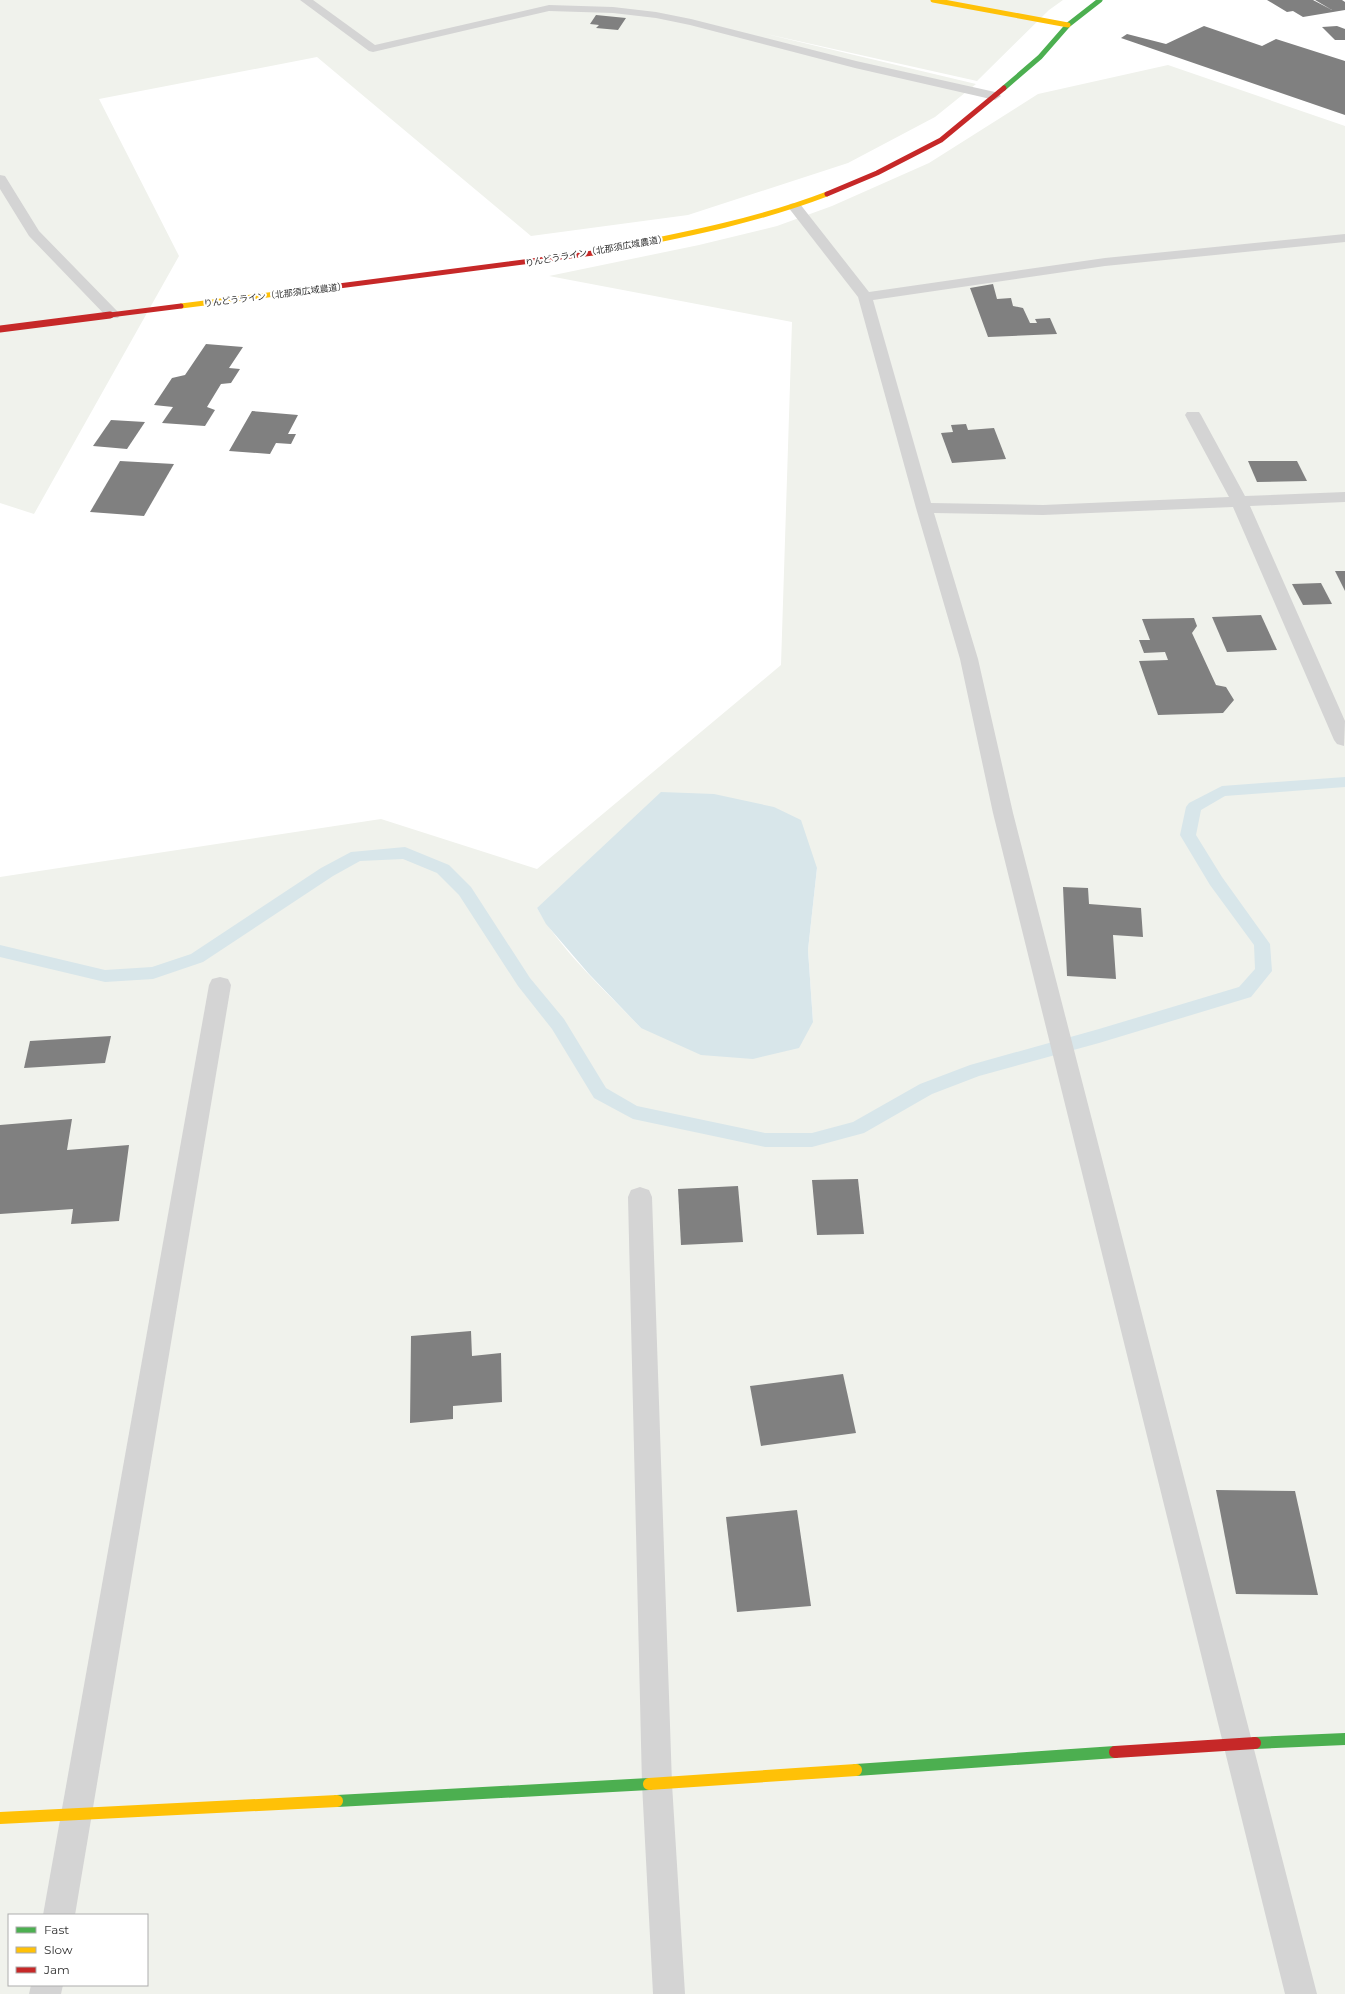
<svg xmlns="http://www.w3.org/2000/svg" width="1345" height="1994" viewBox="0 0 1345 1994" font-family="Montserrat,'Noto Sans JP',sans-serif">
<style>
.green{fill:#f0f2ec;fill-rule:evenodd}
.water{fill:#d8e6ea}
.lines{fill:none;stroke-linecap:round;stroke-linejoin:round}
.stream{fill:#d8e6ea;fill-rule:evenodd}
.building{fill:#808080}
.lane{fill:#d4d4d4;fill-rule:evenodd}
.fast-far1{stroke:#4caf50;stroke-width:5}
.fast{stroke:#4caf50;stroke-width:12}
.slow-far1{stroke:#ffc107;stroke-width:5}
.slow{stroke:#ffc107;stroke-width:12}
.jam-far2{stroke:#c62828;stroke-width:5}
.jam-far1{stroke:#c62828;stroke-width:7}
.jam{stroke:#c62828;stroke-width:12}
.labels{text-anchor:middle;stroke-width:4;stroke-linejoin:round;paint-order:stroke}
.far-street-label{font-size:9px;fill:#323232;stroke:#fff}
</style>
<rect width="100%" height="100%" fill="#fff"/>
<!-- green -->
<g class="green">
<polygon points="0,0 1063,0 1049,10 977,81 762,33 976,84 935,117 848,163 688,215 531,236 317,57 99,99 179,256 34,514 0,503"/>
<path d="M 1168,65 L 1345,126 L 1345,1994 L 0,1994 L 0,877 L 381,819 L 537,869 L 781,665 L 792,322 L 549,276 L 699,245 L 777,226 L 832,206 L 929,163 L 1038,94 ZM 817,868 L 808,950 L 813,1022 L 641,1028 C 607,992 561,951 537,908 ZM 9,1915 L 147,1915 L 147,1985 L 9,1985 Z"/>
</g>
<!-- water -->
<polygon class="water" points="661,792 714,794 774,807 801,820 817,868 808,950 813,1022 799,1048 753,1059 701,1055 641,1028 589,974 546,924 537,908"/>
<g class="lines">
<!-- stream -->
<polygon class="stream" points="1345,777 1345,787 1225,796 1201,810 1196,835 1222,877 1270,944 1272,971 1251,997 1099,1043 979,1076 932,1094 864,1133 812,1147 765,1147 633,1119 594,1098 552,1029 518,986 459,895 437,873 403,859 360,861 333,876 203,962 153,979 105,982 0,957 0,945 105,970 152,967 191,954 321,868 351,852 405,847 449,865 471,887 530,978 564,1019 606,1088 637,1106 765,1133 812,1133 853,1122 920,1084 970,1065 1099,1029 1239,987 1255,969 1254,945 1210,885 1180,835 1186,807 1189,803 1222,786"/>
</g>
<!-- building -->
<g class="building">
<polygon points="1267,0 1313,0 1332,10 1315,0 1342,0 1345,2 1345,10 1303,17 1293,11 1287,12"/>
<polygon points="596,15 626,18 618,30 596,28 599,25 590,24"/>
<polygon points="1204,26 1262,46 1276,39 1345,61 1345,115 1121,38 1127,34 1166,44"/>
<polygon points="1337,26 1345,29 1345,40 1335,40 1322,27"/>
<polygon points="993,284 997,299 1011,298 1013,306 1023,308 1030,323 1037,323 1035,319 1050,318 1057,334 988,337 970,288"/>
<polygon points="206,344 243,347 229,368 240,369 231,383 221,384 207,407 215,410 205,426 162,423 173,407 154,405 172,378 185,375"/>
<polygon points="252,411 298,415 288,434 296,434 291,444 276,443 270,454 229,451"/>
<polygon points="111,420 145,422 127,449 93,446"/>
<polygon points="966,424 968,430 994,428 1006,459 952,463 941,433 953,432 951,425"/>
<polygon points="120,461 174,464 144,516 90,512"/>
<polygon points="1248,461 1297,461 1307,481 1257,482"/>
<polygon points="1335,571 1345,571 1345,591"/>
<polygon points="1321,583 1332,604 1303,605 1292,584"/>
<polygon points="1261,615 1277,650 1227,652 1212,617"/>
<polygon points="1194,618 1197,626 1192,633 1216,685 1226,687 1234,700 1223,713 1158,715 1139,661 1168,660 1165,652 1144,653 1139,640 1150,640 1142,619"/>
<polygon points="1063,887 1088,888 1089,904 1141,908 1143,937 1113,935 1116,979 1067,976"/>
<polygon points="111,1036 105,1063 24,1068 30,1041"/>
<polygon points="72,1119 67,1150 129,1145 119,1221 71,1224 73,1209 0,1214 0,1125"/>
<polygon points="858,1179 864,1234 817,1235 812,1180"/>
<polygon points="738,1186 743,1242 681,1245 678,1189"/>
<polygon points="471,1331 472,1356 501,1353 502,1402 453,1406 453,1419 410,1423 411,1336"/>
<polygon points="843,1374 856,1433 761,1446 750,1386"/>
<polygon points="1216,1490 1295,1491 1318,1595 1236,1594"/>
<polygon points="797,1510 811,1606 737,1612 726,1517"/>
</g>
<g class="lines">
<!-- lane -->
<g class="lane">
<polygon points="300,0 313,0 375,45 549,5 613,7 656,12 691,19 856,61 995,92 1001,96 995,100 855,68 690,25 656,18 613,13 549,11 373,52 369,51"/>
<polygon points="0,175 5,176 39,231 118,312 120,315 118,318 108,318 29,236 0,189"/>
<polygon points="795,203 800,204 869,292 1105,258 1345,234 1345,242 1105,266 873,300 931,503 1043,505 1229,497 1185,415 1187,412 1199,412 1201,415 1245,496 1345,492 1345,502 1250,506 1345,721 1344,746 1337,744 1334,740 1233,507 1043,515 934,513 978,659 1013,813 1317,1994 1285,1994 993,813 960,659 916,508 858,297 788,207 790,204"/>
<polygon points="220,977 228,979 231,985 75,1915 43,1915 209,985 212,979"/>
<polygon points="640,1187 649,1190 652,1197 672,1784 685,1994 653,1994 642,1784 628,1197 631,1190"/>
<polygon points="31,1985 63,1985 61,1994 29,1994"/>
</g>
<!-- fast-far1 -->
<polyline class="fast-far1" points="1004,88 1040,57 1068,25 1100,0"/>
<!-- fast -->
<g class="fast">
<polyline points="1255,1743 1345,1739"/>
<polyline points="856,1770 1115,1752"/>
<polyline points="337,1801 649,1784"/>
</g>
<!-- slow-far1 -->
<g class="slow-far1">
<polyline points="933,0 1068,25"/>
<path d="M 593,253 C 672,237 751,223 827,194"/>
<polyline points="181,306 331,287"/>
</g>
<!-- slow -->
<g class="slow">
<polyline points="649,1784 856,1770"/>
<polyline points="0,1818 337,1801"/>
</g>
<!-- jam-far2 -->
<g class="jam-far2">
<polyline points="827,194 877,173 941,140 1004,88"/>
<polyline points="331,287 593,253"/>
<polyline points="102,316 181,306"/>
</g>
<!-- jam-far1 -->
<polyline class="jam-far1" points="0,329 110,315"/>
<!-- jam -->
<polyline class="jam" points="1115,1752 1255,1743"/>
</g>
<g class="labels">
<!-- far-street labels -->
<g class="far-street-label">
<text transform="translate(596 251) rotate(-10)" y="3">りんどうライン（北那須広域農道）</text>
<text transform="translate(275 295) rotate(-7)" y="3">りんどうライン（北那須広域農道）</text>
</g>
</g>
<!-- legend -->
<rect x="8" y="1914" width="140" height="72" fill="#ffffff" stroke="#adadad"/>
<rect x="16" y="1927" width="20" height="6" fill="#4caf50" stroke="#adadad"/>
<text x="44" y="1934" font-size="12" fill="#323232">Fast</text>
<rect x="16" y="1947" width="20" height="6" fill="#ffc107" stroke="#adadad"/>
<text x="44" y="1954" font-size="12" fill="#323232">Slow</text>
<rect x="16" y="1967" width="20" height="6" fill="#c62828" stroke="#adadad"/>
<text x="44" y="1974" font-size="12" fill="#323232">Jam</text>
</svg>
